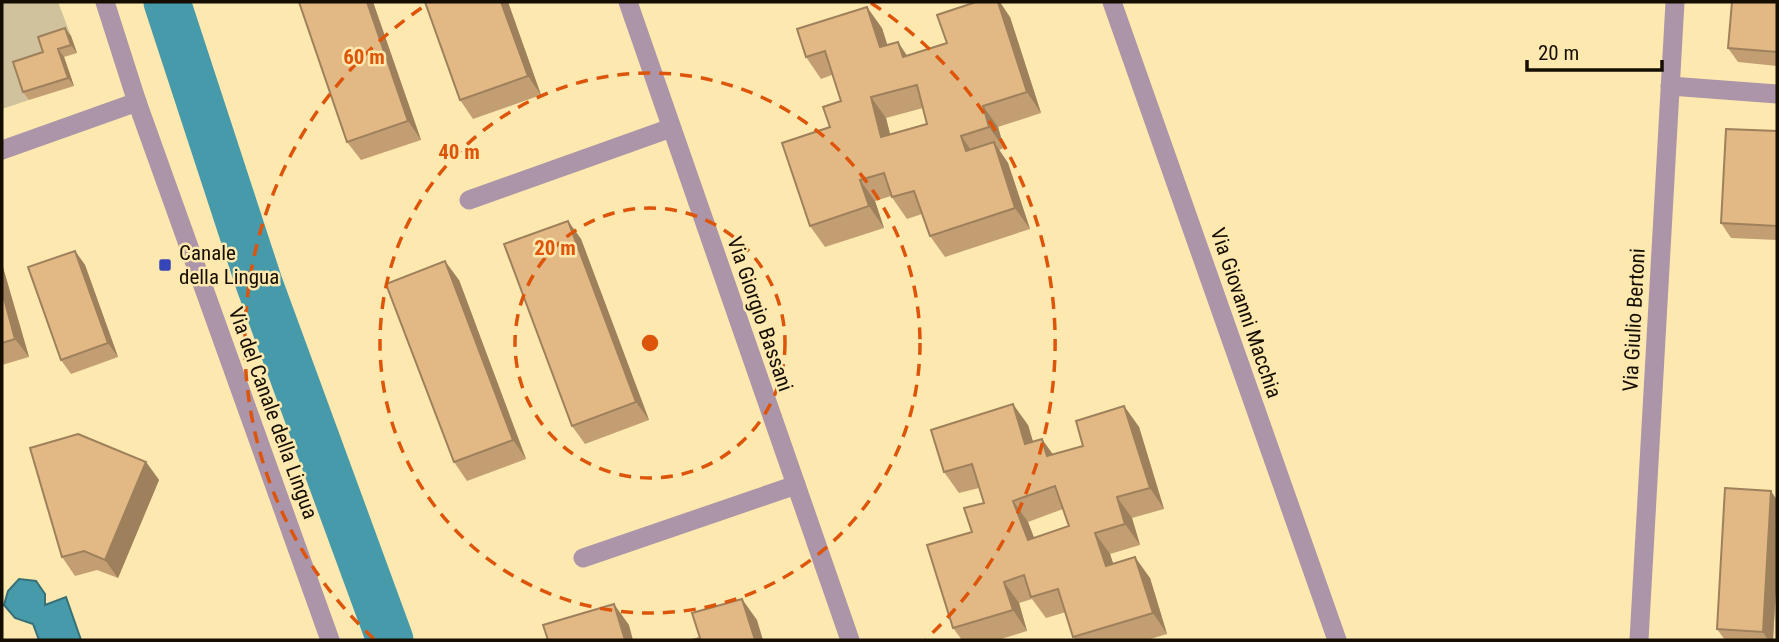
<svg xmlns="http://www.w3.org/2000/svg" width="1779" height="642" viewBox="0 0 1779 642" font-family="'Roboto Condensed',sans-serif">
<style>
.green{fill:#cfc29d}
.water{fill:#479aaa;stroke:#387077;stroke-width:2}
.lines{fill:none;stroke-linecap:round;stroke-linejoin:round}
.canal{stroke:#479aaa;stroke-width:47}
.minor{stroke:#ac95a8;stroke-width:19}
.tertiary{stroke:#ac95a8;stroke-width:19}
.wall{fill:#c29e72;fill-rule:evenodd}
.shaded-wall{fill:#9e815c}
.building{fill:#e2b884;stroke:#9e815c;stroke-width:2;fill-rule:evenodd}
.ring{fill:none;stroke:#dd550b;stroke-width:3.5;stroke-dasharray:12 9}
.poi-dot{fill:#3645b7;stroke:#fde9af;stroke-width:2.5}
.labels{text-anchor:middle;stroke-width:5;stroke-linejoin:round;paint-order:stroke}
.poi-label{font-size:21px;fill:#150e00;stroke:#fde9af;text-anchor:start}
.street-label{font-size:21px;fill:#150e00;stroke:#fde9af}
.centre{fill:#dd550b;stroke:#fde9af;stroke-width:3.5}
.ring-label{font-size:21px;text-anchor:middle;font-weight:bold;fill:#dd550b;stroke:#fde9af;stroke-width:5;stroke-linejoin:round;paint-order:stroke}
</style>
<rect width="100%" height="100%" fill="#fde9af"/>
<!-- green -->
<polygon class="green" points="2,2 58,2 71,36 44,44 48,60 19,70 29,100 2,109"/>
<!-- water -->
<polygon class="water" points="19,579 36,581 45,594 45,605 66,597 81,640 39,640 33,624 15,618 4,605 8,591"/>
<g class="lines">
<!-- canal -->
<polyline class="canal" points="167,2 259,283 390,640"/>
<!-- minor -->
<g class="minor">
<polyline points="628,2 850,640"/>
<polyline points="1112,2 1337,640"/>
<polyline points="1670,86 1777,94"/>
<polyline points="2,150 137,102"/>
<polyline points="469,200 671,128"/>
<polyline points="583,558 796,485"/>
</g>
<!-- tertiary -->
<g class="tertiary">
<polyline points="105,2 137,102 330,640"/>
<polyline points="1639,640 1675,2"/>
</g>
</g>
<!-- wall -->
<g class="wall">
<polygon points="373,2 421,140 361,160 347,142"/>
<polygon points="508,2 541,95 473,119 460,100"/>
<polygon points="1777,2 1777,66 1738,62 1728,48"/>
<path d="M 1010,17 L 1041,113 L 998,127 L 1004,148 L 999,150 L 1008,163 L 1030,229 L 945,257 L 930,236 L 922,214 L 907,219 L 891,196 L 875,201 L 884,228 L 825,247 L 810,226 L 830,127 L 841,101 L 832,75 L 821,79 L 806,57 L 882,28 L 887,45 L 907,56 L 947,43 ZM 923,108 L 927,124 L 890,134 L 886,118 Z"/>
<polygon points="71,36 77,53 64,57 74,86 29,100 23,92"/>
<polygon points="1777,131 1777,240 1731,238 1721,223"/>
<polygon points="568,221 581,239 649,420 585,444 572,426"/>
<polygon points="75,251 85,265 118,357 71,374 61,360"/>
<polygon points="2,264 29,357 2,365"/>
<polygon points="459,280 526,459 467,481 454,462"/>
<path d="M 1124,406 L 1139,427 L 1164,509 L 1132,518 L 1140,545 L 1110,554 L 1113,564 L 1150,578 L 1167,634 L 1147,640 L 1076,640 L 1073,637 L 1066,612 L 1046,618 L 1032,599 L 1019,603 L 1027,631 L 998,640 L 962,640 L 953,628 L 972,532 L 984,503 L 979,488 L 959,493 L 944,472 L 1028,425 L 1033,442 L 1053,455 L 1083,446 ZM 1063,509 L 1069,526 L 1034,538 L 1028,522 Z"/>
<polygon points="146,462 159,480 118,578 97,570 75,576 62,557"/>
<polygon points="1777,570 1773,640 1725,640 1717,629"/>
</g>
<!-- shaded-wall -->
<g class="shaded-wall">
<polygon points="367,2 373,2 421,140 408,121"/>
<polygon points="501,2 508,2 541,95 528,76"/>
<polygon points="998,2 1000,2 1010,17 1041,113 1027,92"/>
<polygon points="867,7 882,28 895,69 880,47"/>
<polygon points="65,28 71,36 77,53 71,45"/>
<polygon points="898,42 912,63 903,57"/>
<polygon points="58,49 64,57 74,86 68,78"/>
<polygon points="871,97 886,118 896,158 881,137"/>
<polygon points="983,106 998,127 1004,148 989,127"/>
<polygon points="961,136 976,157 966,151"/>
<polygon points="994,142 1008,163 1030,229 1015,208"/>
<polygon points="860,180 875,201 884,228 869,206"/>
<polygon points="568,221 581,239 649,420 636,402"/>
<polygon points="75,251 85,265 118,357 108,343"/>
<polygon points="445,261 459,280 526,459 513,440"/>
<polygon points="2,264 29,357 15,339 2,291"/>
<polygon points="1013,404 1028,425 1040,465 1025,444"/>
<polygon points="1124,406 1139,427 1164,509 1150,488"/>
<polygon points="1042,439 1057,460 1047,456"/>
<polygon points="146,462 159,480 118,578 105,560"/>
<polygon points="1771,491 1777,500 1777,570 1773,640 1768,640 1763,632"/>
<polygon points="1117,497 1132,518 1140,545 1125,524"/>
<polygon points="1013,501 1028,522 1043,561 1028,540"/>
<polygon points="1095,533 1110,554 1121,587 1106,566"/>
<polygon points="1135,557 1150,578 1167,634 1153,613"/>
<polygon points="1004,582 1019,603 1027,631 1013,610"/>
<polygon points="742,599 757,620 763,640 755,640"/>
<polygon points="614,604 629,625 633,640 625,640"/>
</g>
<!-- building -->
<g class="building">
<polygon points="299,2 367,2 408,121 347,142"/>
<polygon points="425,2 501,2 528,76 460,100"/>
<path d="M 976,2 L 998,2 L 1027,92 L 983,106 L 989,127 L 961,136 L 966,151 L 994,142 L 1015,208 L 930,236 L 914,191 L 892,197 L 884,173 L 860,180 L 869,206 L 810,226 L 782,143 L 830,127 L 823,107 L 841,101 L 825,51 L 806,57 L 797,29 L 867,7 L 880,47 L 898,42 L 903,57 L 947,43 L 937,15 ZM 917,85 L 927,124 L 881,137 L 871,97 Z"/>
<polygon points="1732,2 1777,2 1777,52 1728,48"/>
<polygon points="65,28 71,45 58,49 68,78 23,92 13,62 43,52 38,37"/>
<polygon points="1726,129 1777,131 1777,226 1721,223"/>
<polygon points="568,221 636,402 572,426 504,244"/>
<polygon points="75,251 108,343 61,360 28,267"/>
<polygon points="445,261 513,440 454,462 386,284"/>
<polygon points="2,291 15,339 2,343"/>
<path d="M 1013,404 L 1025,444 L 1042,439 L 1047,456 L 1083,446 L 1076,421 L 1124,406 L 1150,488 L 1117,497 L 1125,524 L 1095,533 L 1106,566 L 1135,557 L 1153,613 L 1073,637 L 1058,589 L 1031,597 L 1024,575 L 1004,582 L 1013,610 L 953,628 L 927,545 L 972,532 L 964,508 L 984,503 L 972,464 L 944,472 L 931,430 ZM 1055,486 L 1069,526 L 1028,540 L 1013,501 Z"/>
<polygon points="78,434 146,462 105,560 84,551 62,557 30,448"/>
<polygon points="1725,488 1771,491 1763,632 1717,629"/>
<polygon points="742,599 755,640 692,640 700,638 692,613"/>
<polygon points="614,604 625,640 548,640 543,625"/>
</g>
<!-- distance rings -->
<g class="ring">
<circle cx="650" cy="343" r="135"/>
<circle cx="650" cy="343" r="270"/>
<path d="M374 639A405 405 0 0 1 429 3M871 3A405 405 0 0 1 926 639"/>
</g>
<!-- markers -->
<rect class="poi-dot" x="158" y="258" width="14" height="14" rx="3.5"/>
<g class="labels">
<!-- poi labels -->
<g class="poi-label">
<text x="179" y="260">Canale<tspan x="179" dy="24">della Lingua</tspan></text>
</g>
<!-- street labels -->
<g class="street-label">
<text transform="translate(1246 313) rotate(71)" y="7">Via Giovanni Macchia</text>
<text transform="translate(760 314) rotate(71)" y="7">Via Giorgio Bassani</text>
<text transform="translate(1634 320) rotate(-87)" y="7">Via Giulio Bertoni</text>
<text transform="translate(273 413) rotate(70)" y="7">Via del Canale della Lingua</text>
</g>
</g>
<circle cx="650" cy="343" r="10" class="centre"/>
<g class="ring-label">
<text x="364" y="64">60 m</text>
<text x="459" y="159">40 m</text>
<text x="555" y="255">20 m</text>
</g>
<!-- border -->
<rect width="1779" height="642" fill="none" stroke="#150e00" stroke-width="7"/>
<!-- scale -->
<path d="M1527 60v10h135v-10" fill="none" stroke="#150e00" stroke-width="3.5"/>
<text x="1538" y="60" font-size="21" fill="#150e00" stroke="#fde9af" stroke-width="5" paint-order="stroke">20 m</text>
</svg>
